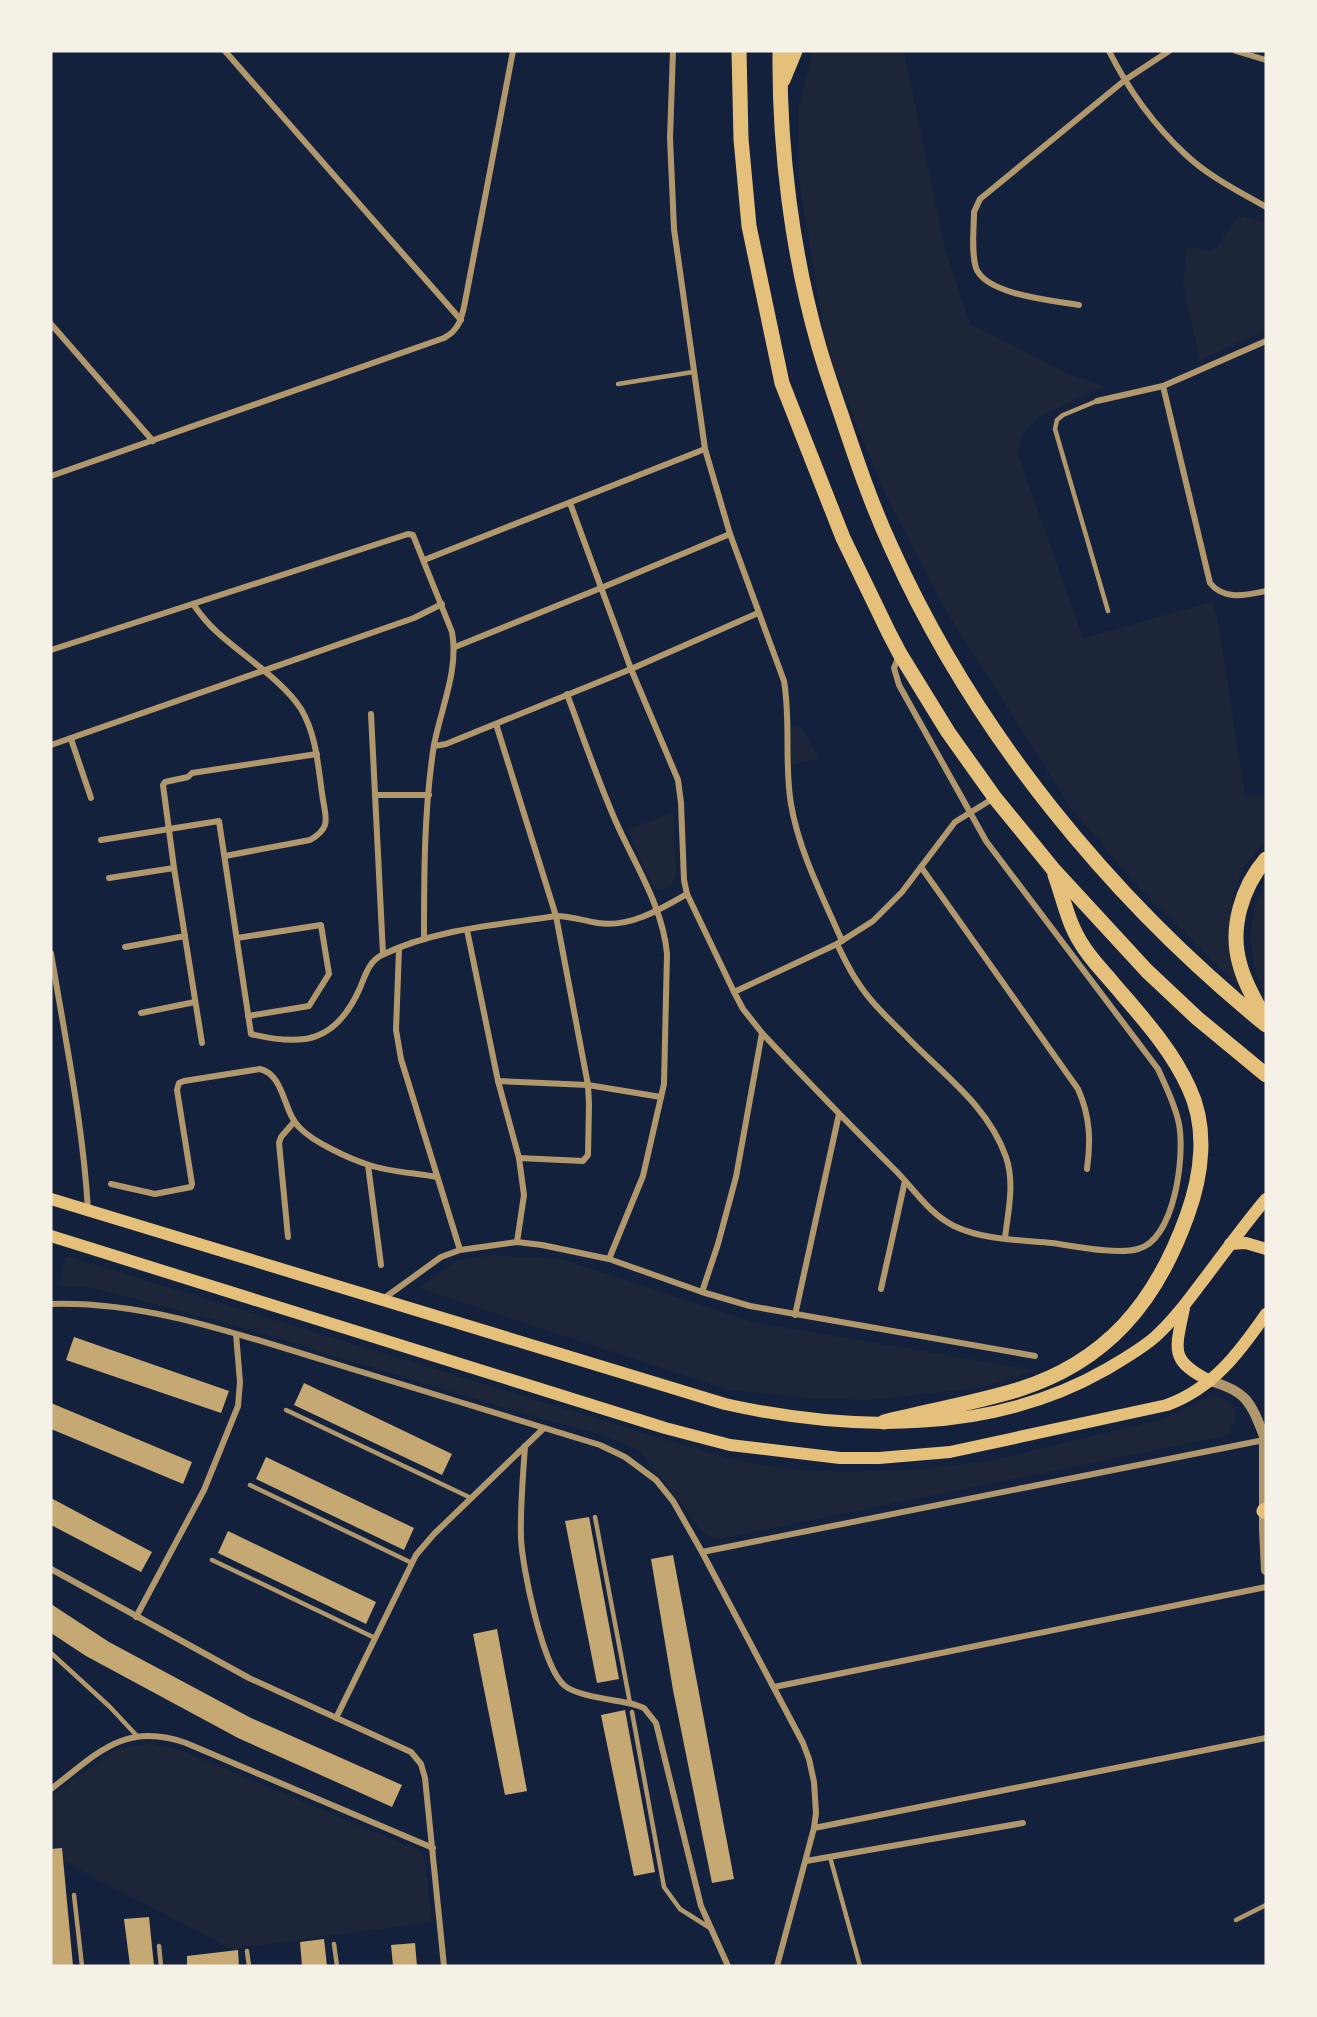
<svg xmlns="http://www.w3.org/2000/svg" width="1317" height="2017" viewBox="0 0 1317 2017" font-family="Montserrat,sans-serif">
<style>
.green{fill:#1d2539}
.building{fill:#c6a872}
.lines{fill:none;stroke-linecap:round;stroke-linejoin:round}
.service{stroke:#b1986c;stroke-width:4.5}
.minor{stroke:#b1986c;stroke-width:6}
.tertiary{stroke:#b1986c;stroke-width:10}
.secondary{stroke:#e5c07b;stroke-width:12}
.trunk{stroke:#e5c07b;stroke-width:15}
</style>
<rect width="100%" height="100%" fill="#14213d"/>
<!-- green -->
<g class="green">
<path d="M 813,51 L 904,51 L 944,245 L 970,324 L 1071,375 L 1105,386 L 1039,417 L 1022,434 L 1018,454 L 1083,638 L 1212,602 L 1218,621 L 1245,796 L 1266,795 L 1266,840 C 1222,884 1226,930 1239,986 L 1149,899 L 1071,808 L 943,606 L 883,489 L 827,352 L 799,179 L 798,109 Z"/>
<polygon points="1244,216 1266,223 1266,330 1200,360 1183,286 1187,246 1208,251 1215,249 1236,220"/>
<polygon points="794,725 801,727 819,758 792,765 791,727"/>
<path d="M 674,812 L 674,843 L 676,875 C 672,886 661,896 652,885 L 628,830 Z"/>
<polygon points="1266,885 1266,994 1255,973 1250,939 1255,906"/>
<polygon points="491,1255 562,1259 756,1323 1036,1370 984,1387 868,1400 818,1399 728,1390 419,1288 457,1261"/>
<path d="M 66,1256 L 713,1454 L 762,1465 L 802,1470 L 848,1472 L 924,1469 L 989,1461 L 1167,1418 L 1213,1395 C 1239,1402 1240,1413 1229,1435 L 719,1539 L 712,1538 L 702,1531 L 639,1450 L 603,1435 L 518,1412 L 234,1325 L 94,1288 L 59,1286 Z"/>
<polygon points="150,1743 183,1751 420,1851 425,1860 432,1922 254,1946 242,1945 242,1948 234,1950 51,1855 51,1796 115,1749"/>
</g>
<!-- building -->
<g class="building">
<polygon points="74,1337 229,1391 221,1413 66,1360"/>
<polygon points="304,1383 452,1454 442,1475 294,1405"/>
<polygon points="51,1403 192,1462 183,1484 51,1429"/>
<polygon points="266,1457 414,1528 404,1550 256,1479"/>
<polygon points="51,1498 152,1552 141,1572 51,1525"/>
<polygon points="589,1517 619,1679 597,1683 565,1521"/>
<polygon points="228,1531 376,1602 366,1624 218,1553"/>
<polygon points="673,1555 734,1879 712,1883 673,1690 651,1559"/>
<polygon points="51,1604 109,1642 251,1718 402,1785 392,1807 238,1738 86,1656 51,1633"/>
<polygon points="497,1629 527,1791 505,1795 473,1634"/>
<polygon points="625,1710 655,1872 634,1876 601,1715"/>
<polygon points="62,1848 73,1966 51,1966 51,1849"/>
<polygon points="149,1917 154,1966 130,1966 124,1919"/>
<polygon points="324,1939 327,1966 302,1966 300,1942"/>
<polygon points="415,1943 417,1966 393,1966 391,1945"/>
<polygon points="238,1950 239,1966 187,1966 187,1956"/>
</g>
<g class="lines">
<!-- service -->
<g class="service">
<polyline points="618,384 693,372"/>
<polyline points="1097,401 1063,415 1057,420 1055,429 1108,611"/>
<polyline points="286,1410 471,1498"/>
<polyline points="250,1485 412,1563"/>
<polyline points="595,1517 630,1703"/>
<polyline points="212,1560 375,1638"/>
<polyline points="51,1653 110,1707 137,1736"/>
<polyline points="632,1712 664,1887 680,1909 710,1928"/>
<polyline points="830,1857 860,1966"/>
<polyline points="74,1895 82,1966"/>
<polyline points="1236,1920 1266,1905"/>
<polyline points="334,1944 337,1966"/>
<polyline points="159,1946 161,1966"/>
<polyline points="247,1951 249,1966"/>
</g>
<!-- minor -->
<g class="minor">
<polyline points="225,51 461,320"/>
<path d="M 673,51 L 670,138 L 674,229 L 705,449 L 730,534 L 784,681 C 791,722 784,763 791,804 C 799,852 823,897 842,941"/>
<path d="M 1109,51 C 1128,89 1154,125 1185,154 C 1208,176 1238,191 1266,207"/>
<polyline points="1236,51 1266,60"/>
<path d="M 1079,305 C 1055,301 986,295 976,268 C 971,252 974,229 974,212 L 980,199 L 1125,80 L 1169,51"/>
<polyline points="51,324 153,441"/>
<path d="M 1163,386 L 1210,583 C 1224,601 1247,595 1266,591"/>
<polyline points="1097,401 1163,386 1266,341"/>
<path d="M 51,476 L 444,338 C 459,330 462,318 465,302 L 513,51"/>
<path d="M 570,503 L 631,669 L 678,780 L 681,803 L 684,880 L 687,894 L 734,992 L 743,1009 L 762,1033 C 806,1080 852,1127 898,1173 C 916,1192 930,1214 954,1226 C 983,1240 1020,1240 1052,1243 C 1074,1246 1117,1255 1138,1249 C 1175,1239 1185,1156 1179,1124 C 1175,1104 1166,1087 1158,1069 L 986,841 L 899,685 L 894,668 L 899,656"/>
<polyline points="424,560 705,449"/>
<path d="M 193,604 C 200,614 208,624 217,632 C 242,655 283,681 301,709 C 316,734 318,765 322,793 C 325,817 333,827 310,840 L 225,856"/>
<polyline points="455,647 601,588 730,534"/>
<path d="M 51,650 L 408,534 L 413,535 L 452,632 C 459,670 441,708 434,745 C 424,808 424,875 424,939"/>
<path d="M 567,694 C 583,737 598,781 616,822 C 635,865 663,907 667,954 L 664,1084 L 643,1176 L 609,1259"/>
<polyline points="371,714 383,954"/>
<polyline points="496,724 556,916 588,1085 589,1104 588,1155 583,1161 519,1158"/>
<polyline points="71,739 91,798"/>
<polyline points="51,745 414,618 442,604"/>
<polyline points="434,746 446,744 631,669 758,613"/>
<polyline points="375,795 429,795"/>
<path d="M 101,840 L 219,821 L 251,1034 C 304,1047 336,1042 360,988 C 365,976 369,961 382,955 C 434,929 499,925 556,916 C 571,916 584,921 598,923 C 630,928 661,909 687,894"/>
<path d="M 921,867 L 1078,1089 C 1090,1116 1091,1140 1087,1169"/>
<polyline points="109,878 174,868"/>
<polyline points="467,930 498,1081 519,1158 524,1195 517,1242"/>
<polyline points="237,938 321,925 329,974 309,1006 248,1016"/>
<path d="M 837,944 C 844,958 850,972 859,984 C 871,1003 889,1019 905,1035 C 941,1073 988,1105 1006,1157 C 1015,1183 1008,1212 1005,1238"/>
<polyline points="125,947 185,936"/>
<polyline points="399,949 396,1030 401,1059 460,1250"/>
<path d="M 51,953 C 65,1038 83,1124 88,1210"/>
<polyline points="734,992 837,944 873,921 902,892 955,822 994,798"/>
<polyline points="141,1013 195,1002"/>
<polyline points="202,1043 174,868 163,785 165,782 188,777 192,773 317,754"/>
<polyline points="498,1081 588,1085 661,1097"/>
<polyline points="368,1165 381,1265"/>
<path d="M 111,1184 L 155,1194 L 191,1187 L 192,1184 L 177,1090 L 179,1083 L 184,1081 L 260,1069 C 285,1075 283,1113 300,1128 C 313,1142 350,1159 369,1165 C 390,1172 415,1173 437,1177"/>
<polyline points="288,1237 279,1143 281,1137 294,1122"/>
<polyline points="881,1289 905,1181"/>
<polyline points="702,1292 718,1244 736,1177 762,1033"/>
<polyline points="383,1299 441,1257 460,1250 517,1242 542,1245 609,1259 702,1292 750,1306 1035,1356"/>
<path d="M 51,1304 C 145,1301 237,1334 326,1361 C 417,1389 509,1417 600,1445 L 625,1457 L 656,1480 L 673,1501 L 702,1552 L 803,1743 L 809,1759 L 814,1782 L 816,1813 L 814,1828 L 777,1966"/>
<polyline points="795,1315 839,1114"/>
<path d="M 525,1446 C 523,1477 520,1508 521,1538 C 522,1567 543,1669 565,1686 C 579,1697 618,1700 636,1705 L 644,1708 L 656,1723 L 701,1906 L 728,1966"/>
<polyline points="702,1552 1264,1440"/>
<polyline points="51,1569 249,1678 411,1752 421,1764 425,1778 444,1966"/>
<polyline points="136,1617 204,1490 238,1406 240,1382 236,1334"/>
<polyline points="774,1687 1266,1587"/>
<polyline points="336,1718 416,1555 434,1534 544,1428"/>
<path d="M 51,1789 C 97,1754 124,1721 186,1743 L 433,1848"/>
<polyline points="814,1828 1266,1738"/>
<polyline points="806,1861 1023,1823"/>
</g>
<!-- tertiary -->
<g class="tertiary">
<path d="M 1210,1381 C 1247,1391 1251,1403 1264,1436"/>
<polyline points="1266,1429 1264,1436 1264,1530 1266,1570"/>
</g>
<!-- secondary -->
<g class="secondary">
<path d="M 51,1199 L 725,1404 C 850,1432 991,1435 1105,1370 C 1122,1360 1140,1350 1155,1337 C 1174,1320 1189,1299 1205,1278 C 1225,1252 1244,1225 1266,1199"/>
<path d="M 51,1236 L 665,1428 L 730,1445 L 840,1458 L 879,1458 L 950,1452 L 1167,1405 C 1213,1388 1239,1353 1266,1314"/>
<polyline points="1230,1244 1246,1243 1266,1249"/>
<path d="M 1184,1308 C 1176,1349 1168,1360 1210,1381"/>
</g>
<!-- trunk -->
<g class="trunk">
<polyline points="739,51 741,139 749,226 782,383 843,538 889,633 900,654 948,732 995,798 1053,869 1147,971 1197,1018 1266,1075"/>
<path d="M 780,51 C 779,149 792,253 819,347 C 826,371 834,394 842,417 C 857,462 872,506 892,549 C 975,733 1110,898 1266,1025"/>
<polyline points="783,80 795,51"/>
<path d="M 1266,859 C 1242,887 1229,928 1240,965 C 1245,984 1256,1003 1266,1020"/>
<path d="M 884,1422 C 928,1411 974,1403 1017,1390 C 1107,1362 1156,1302 1187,1216 C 1202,1175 1208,1128 1189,1088 C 1171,1048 1140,1015 1112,982 C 1101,969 1089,957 1081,943 C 1068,923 1063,897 1055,875"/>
<polyline points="1264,1511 1266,1510"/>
</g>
</g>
<!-- border -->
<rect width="1317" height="2017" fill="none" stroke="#f6f1e7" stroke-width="105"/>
</svg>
